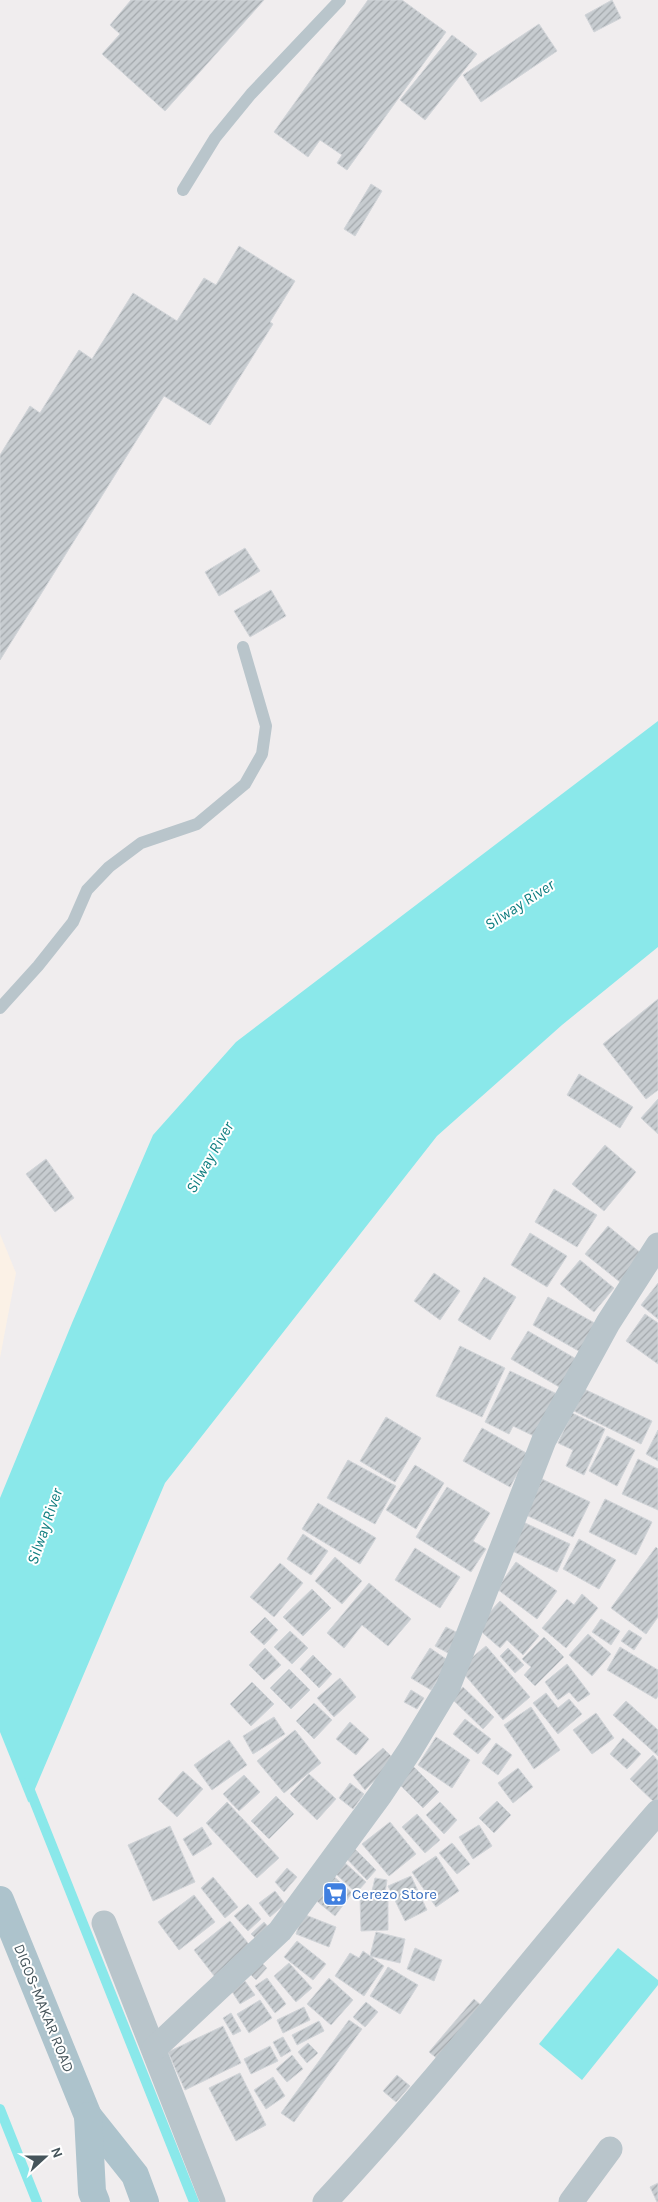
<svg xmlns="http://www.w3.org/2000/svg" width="658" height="2202" viewBox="0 0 658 2202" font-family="Karla,sans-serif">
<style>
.commercial{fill:#fbf1e6}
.water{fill:#8ae8ea}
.pier{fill:#f0edee}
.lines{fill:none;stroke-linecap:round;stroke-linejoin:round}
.stream{stroke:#8ae8ea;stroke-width:10}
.building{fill:url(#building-hatch);stroke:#d2d5d9}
.service{stroke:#b9c5cb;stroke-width:12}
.minor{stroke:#b9c5cb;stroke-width:25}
.primary{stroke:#adc3cc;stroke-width:28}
.labels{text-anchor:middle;stroke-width:4;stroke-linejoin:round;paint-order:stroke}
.shop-label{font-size:15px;fill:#366cbe;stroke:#fff;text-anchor:start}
.street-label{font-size:15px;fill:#46555b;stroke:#fff}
.water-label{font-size:16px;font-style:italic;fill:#107e80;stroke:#fff}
</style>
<defs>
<pattern id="building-hatch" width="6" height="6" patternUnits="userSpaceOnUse" patternTransform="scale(1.25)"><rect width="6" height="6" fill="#c7ccd0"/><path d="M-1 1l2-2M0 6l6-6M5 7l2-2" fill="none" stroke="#a3a8ac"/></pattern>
</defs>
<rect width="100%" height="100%" fill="#f0edee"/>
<!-- commercial -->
<polygon class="commercial" points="0,1234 16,1273 0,1358"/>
<!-- water -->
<g class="water">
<polygon points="658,721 658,947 562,1025 437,1136 165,1483 32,1796 0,1851 0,1498 72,1323 153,1135 236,1042"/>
<polygon points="618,1948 658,1980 658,1985 582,2080 539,2044"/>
</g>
<!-- pier -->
<polygon class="pier" points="0,1732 29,1804 0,1853"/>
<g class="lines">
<!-- stream -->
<g class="stream">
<polyline points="27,1783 194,2202"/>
<polyline points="0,2109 37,2202"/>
</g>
</g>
<!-- building -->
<g class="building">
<polygon points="131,0 264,0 165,111 102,54 120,34 110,25"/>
<polygon points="368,0 402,0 446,32 347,170 337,163 342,155 320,140 308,157 274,132"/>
<polygon points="612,0 621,18 594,32 585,15"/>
<polygon points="539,24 557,51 481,102 463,75"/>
<polygon points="452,35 477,54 425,120 400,100"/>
<polygon points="371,184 382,191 355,236 344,229"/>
<polygon points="239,246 295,281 270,322 273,324 210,425 164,396 0,660 0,455 30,406 40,413 79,350 92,359 133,293 177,321 204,278 216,285"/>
<polygon points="245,548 260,571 219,596 205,572"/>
<polygon points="271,590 286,616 250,637 234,611"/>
<polygon points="658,999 658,1090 646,1099 603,1044"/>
<polygon points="579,1074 633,1107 620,1128 567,1095"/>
<polygon points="658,1099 658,1134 641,1118"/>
<polygon points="605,1145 636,1172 604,1211 572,1184"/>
<polygon points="46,1159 74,1198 55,1212 26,1174"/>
<polygon points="554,1189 597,1215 577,1247 535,1222"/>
<polygon points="608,1226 642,1254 620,1282 585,1254"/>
<polygon points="530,1233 567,1256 547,1287 511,1265"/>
<polygon points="580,1260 614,1288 594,1312 560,1284"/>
<polygon points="434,1273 460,1291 440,1320 414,1301"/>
<polygon points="484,1277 516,1297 490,1340 458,1320"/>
<polygon points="658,1283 658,1319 641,1305"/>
<polygon points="548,1297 600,1326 584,1354 533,1325"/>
<polygon points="645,1314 658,1323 658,1364 626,1341"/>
<polygon points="528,1331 578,1360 561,1388 511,1359"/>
<polygon points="460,1346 505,1368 482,1417 436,1396"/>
<polygon points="510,1371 559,1395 538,1438 513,1426 509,1434 485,1422"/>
<polygon points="584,1389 652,1421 641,1444 574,1411"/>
<polygon points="572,1413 605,1429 584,1475 566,1466 573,1450 558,1443"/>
<polygon points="386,1417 421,1438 395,1482 360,1461"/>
<polygon points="482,1428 528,1454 510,1487 463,1461"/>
<polygon points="658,1430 658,1461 646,1454"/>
<polygon points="607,1436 635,1450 617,1486 589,1471"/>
<polygon points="638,1459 658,1469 658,1510 622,1494"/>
<polygon points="348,1460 396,1486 375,1524 327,1498"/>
<polygon points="415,1465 444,1483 416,1529 386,1510"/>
<polygon points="542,1479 590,1502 573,1537 526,1515"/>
<polygon points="447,1487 490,1513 473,1541 486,1549 471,1572 416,1537"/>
<polygon points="605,1499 652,1522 636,1555 589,1532"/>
<polygon points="318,1503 376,1538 360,1564 302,1529"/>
<polygon points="521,1521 570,1544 557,1572 508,1549"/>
<polygon points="303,1534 328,1551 311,1575 287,1559"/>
<polygon points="579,1539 616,1560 599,1589 563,1569"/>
<polygon points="656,1547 658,1549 658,1617 646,1634 611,1608"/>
<polygon points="415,1548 460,1577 440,1608 395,1580"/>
<polygon points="335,1557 362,1581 342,1604 315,1581"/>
<polygon points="516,1562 557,1591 537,1619 497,1589"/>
<polygon points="280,1563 303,1583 274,1617 250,1597"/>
<polygon points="369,1583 411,1619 388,1646 362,1625 344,1648 327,1633"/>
<polygon points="312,1589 331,1608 303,1636 283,1617"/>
<polygon points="582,1594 598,1608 566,1648 542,1628 567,1599 574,1605"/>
<polygon points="500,1601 539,1636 523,1655 507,1640 500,1648 476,1627"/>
<polygon points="265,1617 278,1630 264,1645 250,1632"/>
<polygon points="601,1619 620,1631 611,1645 592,1632"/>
<polygon points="446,1627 458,1633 448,1653 435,1646"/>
<polygon points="629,1630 642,1638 634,1650 621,1641"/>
<polygon points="290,1631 308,1648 292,1664 274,1647"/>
<polygon points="588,1634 611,1654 592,1676 569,1655"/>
<polygon points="544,1637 564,1657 535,1686 524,1675 531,1667 522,1659"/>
<polygon points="486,1646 530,1697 503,1720 459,1668"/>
<polygon points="620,1647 658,1670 658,1696 656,1699 607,1670"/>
<polygon points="265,1648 281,1665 264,1680 249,1665"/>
<polygon points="430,1648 449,1661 431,1690 411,1678"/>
<polygon points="508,1648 524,1665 515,1673 500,1656"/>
<polygon points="313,1655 332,1674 319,1688 300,1669"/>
<polygon points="567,1664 590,1694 578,1702 569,1692 558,1700 545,1682"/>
<polygon points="289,1669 310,1690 291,1709 270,1688"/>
<polygon points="340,1678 356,1697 334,1717 317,1698"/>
<polygon points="252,1682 274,1704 251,1726 230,1704"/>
<polygon points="463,1687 494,1717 483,1729 451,1698"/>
<polygon points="411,1690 424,1698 417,1709 404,1702"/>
<polygon points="546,1693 558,1708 569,1699 582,1714 558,1734 533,1703"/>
<polygon points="626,1701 658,1730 658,1756 613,1715"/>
<polygon points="314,1703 332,1720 314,1739 296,1721"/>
<polygon points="531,1707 560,1750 534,1769 504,1725"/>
<polygon points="596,1713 614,1738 592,1754 573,1730"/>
<polygon points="274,1717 285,1734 253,1754 243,1736"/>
<polygon points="465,1719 491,1739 478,1754 453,1734"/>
<polygon points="350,1722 369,1739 356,1755 336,1739"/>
<polygon points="295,1730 321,1763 284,1793 257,1761"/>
<polygon points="436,1737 470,1760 452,1788 418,1765"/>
<polygon points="623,1738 641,1754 627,1769 610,1754"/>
<polygon points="229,1740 247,1765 212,1790 194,1765"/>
<polygon points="496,1743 512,1755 498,1775 482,1763"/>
<polygon points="383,1748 395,1760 365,1790 353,1775"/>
<polygon points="653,1755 658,1761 658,1799 654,1802 630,1779"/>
<polygon points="412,1765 439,1792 423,1808 396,1781"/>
<polygon points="518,1768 533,1787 513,1803 498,1783"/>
<polygon points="183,1771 203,1789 177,1817 158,1799"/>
<polygon points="309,1774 336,1799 317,1820 290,1794"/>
<polygon points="244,1775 260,1792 239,1811 223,1794"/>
<polygon points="350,1783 364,1794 353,1809 339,1798"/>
<polygon points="276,1796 294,1814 269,1839 251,1821"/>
<polygon points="497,1801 511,1815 494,1833 479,1818"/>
<polygon points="227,1802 279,1858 257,1878 206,1823"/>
<polygon points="440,1802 457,1820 444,1834 426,1815"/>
<polygon points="417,1814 440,1840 425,1853 402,1827"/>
<polygon points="390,1822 416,1854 389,1876 362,1844"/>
<polygon points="479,1825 492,1846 473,1859 459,1837"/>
<polygon points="170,1826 195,1882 153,1901 128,1845"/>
<polygon points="202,1827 212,1844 193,1856 183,1839"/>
<polygon points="452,1843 470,1864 457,1874 439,1853"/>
<polygon points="354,1848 376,1870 367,1880 345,1857"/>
<polygon points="436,1856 459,1891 436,1907 412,1872"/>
<polygon points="343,1861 366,1882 356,1893 334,1872"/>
<polygon points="287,1868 297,1877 284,1892 275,1882"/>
<polygon points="329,1872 352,1893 335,1916 308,1894"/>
<polygon points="411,1876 427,1910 405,1921 388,1886"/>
<polygon points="213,1877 238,1907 225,1918 201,1888"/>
<polygon points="375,1878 387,1880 385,1893 372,1891"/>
<polygon points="275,1891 285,1904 270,1917 259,1903"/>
<polygon points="194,1895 215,1922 179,1950 158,1922"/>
<polygon points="360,1897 388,1897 388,1930 361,1931"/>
<polygon points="248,1904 261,1919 248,1931 234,1916"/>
<polygon points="303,1914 336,1927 329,1947 296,1934"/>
<polygon points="230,1921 252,1948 215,1977 194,1950"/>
<polygon points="264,1922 270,1929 258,1941 251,1934"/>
<polygon points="376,1932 405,1939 400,1963 370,1956"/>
<polygon points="297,1941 326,1964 313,1980 284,1957"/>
<polygon points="415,1948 442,1960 434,1981 407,1969"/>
<polygon points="363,1951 384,1966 364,1996 335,1976 350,1953 359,1958"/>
<polygon points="260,1961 267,1968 256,1980 248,1972"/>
<polygon points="289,1963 312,1988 296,2002 274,1976"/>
<polygon points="388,1967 418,1985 400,2014 370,1996"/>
<polygon points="267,1978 286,2004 275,2013 255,1986"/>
<polygon points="329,1978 353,2000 331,2025 307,2004"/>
<polygon points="245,1981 255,1995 240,2004 231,1990"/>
<polygon points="474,1999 484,2008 439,2060 429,2052"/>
<polygon points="260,2000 272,2018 249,2033 237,2014"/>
<polygon points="366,2002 378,2012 365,2027 353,2017"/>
<polygon points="304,2007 310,2020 283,2033 277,2020"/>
<polygon points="231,2013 241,2031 233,2035 223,2018"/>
<polygon points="349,2020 362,2029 294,2122 281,2113"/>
<polygon points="319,2021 324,2031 297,2045 292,2035"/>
<polygon points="223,2026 241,2063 185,2090 168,2052"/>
<polygon points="283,2037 291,2051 281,2057 273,2042"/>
<polygon points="308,2043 318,2053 307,2063 298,2052"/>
<polygon points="270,2046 278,2061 251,2074 244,2059"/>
<polygon points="292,2055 303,2069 287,2082 276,2069"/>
<polygon points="240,2073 266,2125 236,2141 209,2088"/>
<polygon points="397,2075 410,2086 396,2102 383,2091"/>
<polygon points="273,2077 285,2096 266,2109 254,2090"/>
<polygon points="658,2183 658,2202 657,2202 650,2187"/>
</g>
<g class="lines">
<!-- service -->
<g class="service">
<polyline points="183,190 215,138 251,94 340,0"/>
<polyline points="0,1008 38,966 73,922 87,890 109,867 141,843 197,824 245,784 262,754 266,726 243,647"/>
</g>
<!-- minor -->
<g class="minor">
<polyline points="104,1923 213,2202"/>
<polyline points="154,2049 280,1931 380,1795 410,1750 448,1687 544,1440 608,1323 658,1245"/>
<path d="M 325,2202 C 442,2077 545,1941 658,1812"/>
<polyline points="571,2202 610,2149"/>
</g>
<!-- primary -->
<g class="primary">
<polyline points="0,1900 88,2116 135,2175 145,2202"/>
<polyline points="88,2116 92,2192 96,2202"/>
</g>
</g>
<!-- icons -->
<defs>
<symbol id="supermarket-square" viewBox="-11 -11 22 22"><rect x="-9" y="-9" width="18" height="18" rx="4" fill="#3f7fe0" stroke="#fff"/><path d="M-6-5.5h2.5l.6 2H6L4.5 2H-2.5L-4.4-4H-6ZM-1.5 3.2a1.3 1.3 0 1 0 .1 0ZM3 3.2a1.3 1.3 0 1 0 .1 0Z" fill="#fff"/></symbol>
</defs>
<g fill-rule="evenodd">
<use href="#supermarket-square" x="321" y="1880" width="28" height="28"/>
</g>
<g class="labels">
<!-- shop labels -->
<g class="shop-label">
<text x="352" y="1899">Cerezo Store</text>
</g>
<!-- street labels -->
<g class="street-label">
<text transform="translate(44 2008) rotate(68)" y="5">DIGOS-MAKAR ROAD</text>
</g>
<!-- water labels -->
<g class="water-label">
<text transform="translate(519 904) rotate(-33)" y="6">Silway River</text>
<text transform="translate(209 1157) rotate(-60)" y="6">Silway River</text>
<text transform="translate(44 1526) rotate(-71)" y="6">Silway River</text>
</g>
</g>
<!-- north arrow -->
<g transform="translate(45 2157) rotate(69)" stroke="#ffffff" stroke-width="4" paint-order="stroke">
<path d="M0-4L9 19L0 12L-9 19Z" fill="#46555b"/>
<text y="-8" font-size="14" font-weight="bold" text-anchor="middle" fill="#46555b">N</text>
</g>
</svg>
